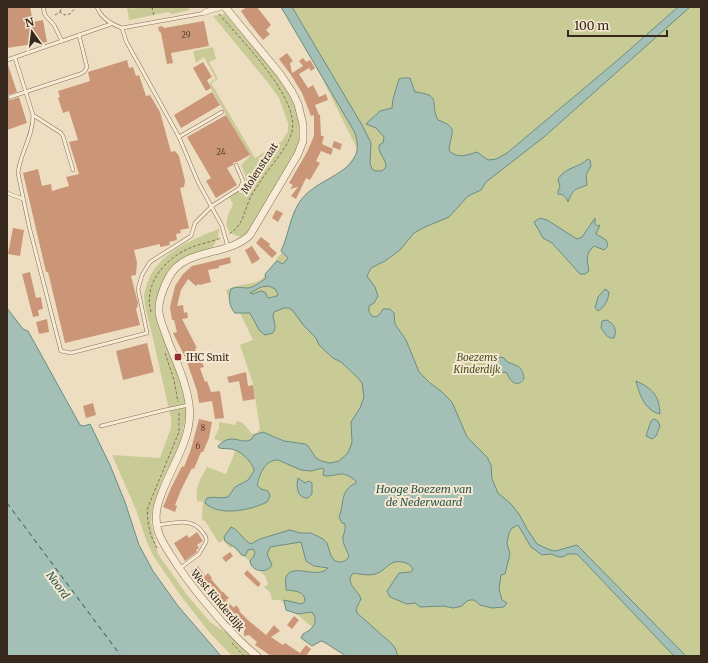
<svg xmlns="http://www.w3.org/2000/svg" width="708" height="663" viewBox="0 0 708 663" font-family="Merriweather,serif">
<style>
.green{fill:#c8cb96}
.water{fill:#a4c0b6;stroke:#6b8d83;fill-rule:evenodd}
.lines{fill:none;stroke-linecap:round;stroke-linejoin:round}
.ferry{stroke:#2d5651;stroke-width:1;stroke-dasharray:5 4;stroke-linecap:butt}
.building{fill:#cb9678}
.service-casing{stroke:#866f59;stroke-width:4}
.minor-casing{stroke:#866f59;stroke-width:6}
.tertiary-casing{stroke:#866f59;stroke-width:8}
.path{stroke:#866f59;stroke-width:1;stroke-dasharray:3 2;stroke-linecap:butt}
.service{stroke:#f8ebd5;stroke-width:3}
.minor{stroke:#f8ebd5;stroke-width:5.5}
.tertiary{stroke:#f8ebd5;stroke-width:7}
.poi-dot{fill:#942b32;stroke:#f5e8d1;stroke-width:1.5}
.labels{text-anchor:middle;stroke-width:4;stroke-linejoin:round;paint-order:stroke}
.number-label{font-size:8px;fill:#5b4434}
.street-label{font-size:10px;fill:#36281d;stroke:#f5e8d1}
.poi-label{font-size:10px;fill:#36281d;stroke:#f5e8d1;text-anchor:start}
.park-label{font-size:10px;font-style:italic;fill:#4a5324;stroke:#f5e8d1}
.water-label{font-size:11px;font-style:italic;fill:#2d5651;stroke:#f5e8d1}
</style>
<rect width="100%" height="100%" fill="#eddec2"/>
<!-- green -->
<g class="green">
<polygon points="127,7 131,7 132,9 140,7 185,7 191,10 172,14 168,12 129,20"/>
<path d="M 282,7 L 701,7 L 701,656 L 347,656 L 280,600 L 272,600 L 270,592 L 264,587 L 268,584 L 265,576 L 244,556 L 242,557 L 233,546 L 230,548 L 223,540 L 219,543 L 205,521 L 202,520 L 203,502 L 197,501 C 195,486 200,480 207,467 L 226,474 L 237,447 L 214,439 L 219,428 L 219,422 L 236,425 L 236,421 L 243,423 L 252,434 L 257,433 L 260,429 L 253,384 L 240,345 L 253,340 L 237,307 L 232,308 L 226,290 L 233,287 L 256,282 L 262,279 L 282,252 L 293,213 L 303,197 L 318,185 L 344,170 L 358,151 L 322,78 Z"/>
<path d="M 225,14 L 268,65 L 283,80 L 292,95 L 302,124 L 299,144 L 253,228 L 243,237 C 222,235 224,220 233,205 L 229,196 C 246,186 250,184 241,165 L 250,156 L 210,87 L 210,82 L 216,79 L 204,57 L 196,63 L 193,51 L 213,47 L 216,59 L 209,62 L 218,79 L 211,83 L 255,158 L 282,141 L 288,131 L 288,123 L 279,98 L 269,84 L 213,16 Z"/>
<path d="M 219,229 L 218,238 L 211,250 L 180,262 L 157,308 L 183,387 L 187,412 L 180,444 L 162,481 L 152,510 L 151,522 L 158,554 L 187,595 L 210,622 L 233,637 L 255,656 L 232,656 L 209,632 L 178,592 L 154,557 L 146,540 L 137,512 L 112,455 L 160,458 L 171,428 L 171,418 C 165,393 160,368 154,343 C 151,328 145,312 144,296 C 144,292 146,288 147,284 C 156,254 192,239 219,229 Z"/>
</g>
<!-- water -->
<g class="water">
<path d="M 281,7 L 292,7 L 362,125 L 371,143 L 370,163 L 372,169 L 375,171 L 382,171 L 386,167 C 386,158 378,154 379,145 L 383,143 L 384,137 L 376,128 L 366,124 L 380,111 L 392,108 L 393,99 L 399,79 L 402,78 L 410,78 L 415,92 C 443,95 429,103 438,120 C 460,128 450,133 449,151 C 458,159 467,155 477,152 L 488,160 L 496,159 L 507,153 L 619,59 L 678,7 L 690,7 L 544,137 L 486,182 L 481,190 L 468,196 L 449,217 L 425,227 L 414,233 L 400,250 L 385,261 L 371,268 L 367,276 L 375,287 L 378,296 L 374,303 L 369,306 L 369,312 L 372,316 L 376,317 L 380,314 L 383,309 L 390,309 L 394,313 L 395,324 L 406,340 L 419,372 L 430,383 L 442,392 L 452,402 L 467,437 L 487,457 L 491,465 L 492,479 L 498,493 L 511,504 L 519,514 L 527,529 L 537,544 L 550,550 L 555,551 L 577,545 L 686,656 L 674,656 L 577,554 L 568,554 L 563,557 L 559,557 L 551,554 L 542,555 L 531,547 L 518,525 L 512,528 L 509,533 L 507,543 L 510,554 L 505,574 L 501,575 L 499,589 L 502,600 L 507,603 L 504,607 L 492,608 L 480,605 L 474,600 L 470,600 L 467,601 L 462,606 L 458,607 L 453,608 L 444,606 L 420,607 L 415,603 L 407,604 L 390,597 L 387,591 L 399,573 L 411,572 L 413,569 C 411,565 407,563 403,562 C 388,559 387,571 375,574 C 369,576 360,574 353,573 L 350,578 C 350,588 358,590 361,599 L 356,609 L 357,613 L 392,644 L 395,648 L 398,656 L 346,656 L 324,642 L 321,641 L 312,646 L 301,638 L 303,634 C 310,630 316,627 315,617 L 312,612 L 298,614 L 286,610 L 284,600 L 302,604 L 305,601 C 305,591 295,591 286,590 C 286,586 285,580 286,577 C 292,562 317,580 328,568 L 314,566 L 306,561 L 301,542 L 270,547 L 267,554 L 272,565 C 267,574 251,572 250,561 L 254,556 L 255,552 L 253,549 L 248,550 L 245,556 L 241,554 L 237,549 L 225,541 L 224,537 L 231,527 C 239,530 243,540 251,544 L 260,539 L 286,531 L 290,530 L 300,533 L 311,533 L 323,539 L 327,543 L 331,556 L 335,561 C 341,563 346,562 349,556 C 347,550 342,543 343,537 C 344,532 346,529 345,524 L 342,523 L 339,517 C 345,503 339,491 356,483 L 356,481 C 340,469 341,476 325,476 L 323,475 L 324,469 L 323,468 L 311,471 L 301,470 L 278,460 C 265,460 260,473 257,485 L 261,489 L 268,491 L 270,496 L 267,502 C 251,510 220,517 205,503 L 207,498 C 214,496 221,499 228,497 L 235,487 L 248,480 L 254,471 C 254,464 242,452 235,450 C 230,448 224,449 219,448 L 218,446 C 233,431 240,446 252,439 L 254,435 L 263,432 L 284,441 L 305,444 L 308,446 L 316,458 L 321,461 L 330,463 L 339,461 L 348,453 L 350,448 L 352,442 L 351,422 L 360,408 L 364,397 L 362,383 L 358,378 L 341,362 L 333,358 L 319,345 L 316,338 L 304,326 L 293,311 L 289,308 L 284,308 L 274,312 L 273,316 C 274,323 277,327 273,333 L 265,335 L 259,330 L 250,313 L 235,313 C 229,307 228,296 231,289 C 237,286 242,288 248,288 C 254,287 261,282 266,278 L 265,274 L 277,261 L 283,264 L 288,258 L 281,251 C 289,234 290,215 301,200 C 319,175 371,172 354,131 ZM 269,286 L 275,289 L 278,294 L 277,296 L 268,298 L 265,292 L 261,291 L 252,294 L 250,293 L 261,287 Z"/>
<path d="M 588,159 L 590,160 L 591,166 L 586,175 L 587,185 C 574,190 573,189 568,202 C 566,197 564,194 558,194 L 558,191 L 560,187 L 558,179 C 567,166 579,168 588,159 Z"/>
<path d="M 540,218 L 547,220 L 577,239 L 582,237 L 595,218 L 595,224 L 597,226 L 600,225 L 596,234 L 606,240 L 608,246 L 604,250 L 594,246 C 585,254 587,260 589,271 L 585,274 L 580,274 L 552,243 L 543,238 L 534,222 Z"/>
<path d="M 605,289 L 609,292 C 608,300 606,306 598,311 L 595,308 L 598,297 Z"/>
<polygon points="7,308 23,329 28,331 80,425 84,426 90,424 110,465 125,502 139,545 153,571 178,606 221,656 7,656"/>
<path d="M 607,320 C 615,325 617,329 614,338 C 607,339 605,333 601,328 L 602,321 Z"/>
<path d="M 500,357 L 504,358 L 506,361 C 517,367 522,364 524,379 C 517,388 510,382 507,373 L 505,372 L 496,374 L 490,366 L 492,363 Z"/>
<path d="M 636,381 C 653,389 659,395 660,414 C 644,410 640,395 636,381 Z"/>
<polygon points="654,419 658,421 660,426 656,436 652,439 646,436 651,421"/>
<path d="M 298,478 L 305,483 L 309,481 L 312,483 L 312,494 L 308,498 C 297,499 296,486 298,478 Z"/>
</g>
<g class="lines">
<!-- ferry -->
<polyline class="ferry" points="7,503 121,656"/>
</g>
<!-- building -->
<g class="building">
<polygon points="7,7 30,7 33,22 43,20 47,42 7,48"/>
<polygon points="247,7 257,7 271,25 266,30 270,34 263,40 250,24 241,11"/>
<polygon points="204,21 209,46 171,53 173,63 167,64 161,33 159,31 158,27 162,26 164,28"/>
<polygon points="287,53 293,61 290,63 292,73 303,66 299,61 303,58 306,62 310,60 315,68 311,71 309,68 299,74 308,88 313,85 319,97 326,94 328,100 315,105 319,115 320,115 321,136 324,136 322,144 333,149 331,155 321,151 316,161 320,163 310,180 306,178 296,199 291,196 298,187 290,189 293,185 289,183 307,152 314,136 314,115 311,116 302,93 291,75 279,59"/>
<polygon points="127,60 129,68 133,67 136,76 139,75 146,96 150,95 160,112 171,152 175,151 179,156 185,181 184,187 180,188 189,228 180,230 181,233 176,234 177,240 169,242 170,245 160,247 160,244 134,250 137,262 136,275 131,276 138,303 137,308 136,309 140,325 65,343 48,272 46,272 23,173 38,169 42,186 51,184 52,191 69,186 66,177 79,174 69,142 78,140 69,111 63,113 58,98 60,97 58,91 90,81 88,72"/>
<polygon points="203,62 212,77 207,80 211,88 206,91 193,68"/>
<polygon points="7,65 8,65 17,92 8,95 7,98 11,100 19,97 27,123 7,130"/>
<polygon points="212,92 220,105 181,128 174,115"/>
<polygon points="226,115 250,155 237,162 234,162 233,165 227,168 237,185 216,198 206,181 211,178 187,137"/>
<polygon points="334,141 342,144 340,150 332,147"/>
<polygon points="276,210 283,213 278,222 272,218"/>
<polygon points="13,228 24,230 20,256 8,254"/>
<polygon points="261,237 270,244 269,246 277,253 272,258 256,243"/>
<polygon points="252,246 260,259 252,264 245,250"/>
<polygon points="230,257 231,263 219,266 219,268 208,270 211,282 200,285 198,284 196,286 188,279 181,290 177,306 183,305 184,313 187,312 188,318 182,319 197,348 195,349 199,359 200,359 202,362 204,367 200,368 205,382 207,381 211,392 220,391 224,418 215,419 212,401 199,403 197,391 186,359 173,333 177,332 174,320 172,320 170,307 175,286 183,274 192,266"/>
<polygon points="30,272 36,298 41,297 43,309 38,310 39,316 33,317 22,274"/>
<polygon points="47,319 49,332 39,334 36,322"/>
<polygon points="147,343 154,372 123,380 116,351"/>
<polygon points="246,372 248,386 253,385 255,399 243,401 239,381 229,383 227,377"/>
<polygon points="93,403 96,415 86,418 83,406"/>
<polygon points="199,419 212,422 209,438 203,452 201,452 194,469 192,468 181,490 175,505 177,506 175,512 163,507 171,488 182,466 184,467 191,449"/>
<polygon points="197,532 203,541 197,545 199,548 196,550 197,552 185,561 174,543 187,535 189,538"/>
<polygon points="230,552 233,556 226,562 222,558"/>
<polygon points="198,566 205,576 208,573 212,578 211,579 222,592 223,592 229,598 226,600 234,608 236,605 240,610 239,611 248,620 266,635 274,625 280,631 271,637 283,645 285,643 300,653 306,645 311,649 306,656 271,656 255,645 257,642 249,635 244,636 244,631 241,627 221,607 191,571"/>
<polygon points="247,570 261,584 258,587 244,574"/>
<polygon points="294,616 299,620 292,629 287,625"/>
</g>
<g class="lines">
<defs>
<g id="service">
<polyline points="43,7 45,15 54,25 62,41"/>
<path d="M 97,7 C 101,18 111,24 122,28 L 126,41 L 179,137 L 198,182 L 222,226 L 228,247"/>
<polyline points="122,28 205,13"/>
<polyline points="15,58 33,115 61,133 63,136 73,170"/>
<polyline points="7,60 111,24"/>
<polyline points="10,97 80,74 84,72 87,67 79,35"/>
<path d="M 33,115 C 33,137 20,153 18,173 L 29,226 L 61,351 L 71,353 L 147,333 L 138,289 L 142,275 L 150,262 L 191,236 L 195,223 L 212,206 L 240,188 L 243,181 L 236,165"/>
<polyline points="179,137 222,112"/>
<polyline points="7,193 23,199"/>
<polyline points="101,426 165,410 189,405"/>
<path d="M 157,525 C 174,523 193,517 203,533 C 206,536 207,538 206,542 L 199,554 L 179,569"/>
</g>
<polyline id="minor" points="205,12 221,7"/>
<path id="tertiary" d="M 225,7 L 280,74 L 292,92 L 298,104 L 303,125 L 303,141 L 298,154 L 250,235 C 227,257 185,247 169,277 C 164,286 158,301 159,312 C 160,322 165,331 168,341 C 176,361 186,382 189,404 C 194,438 170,467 160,498 C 156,508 155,520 158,531 C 161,541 168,551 174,560 C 188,583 205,602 222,622 C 233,634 244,646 257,656"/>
</defs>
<!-- service casing -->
<use href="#service" class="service-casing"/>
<!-- minor casing -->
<use href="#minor" class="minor-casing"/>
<!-- tertiary casing -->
<use href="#tertiary" class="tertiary-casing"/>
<!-- path -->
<g class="path">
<polyline points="152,7 154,16"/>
<polyline points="60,12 62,7"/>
<path d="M 219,14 C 240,39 304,101 291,135 C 286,150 267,170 258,185 C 255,190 252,194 250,198 C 244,212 243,226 229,234"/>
<polyline points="55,15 60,12 64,15 70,14 76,7"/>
<path d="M 151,312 C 144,288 160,265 180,253 C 193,245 207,243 221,238"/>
<polyline points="165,353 174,380 178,402"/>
<path d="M 157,548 C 150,536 146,521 148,507 L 179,432 L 179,413"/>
<polyline points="232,643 244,656"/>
</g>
<!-- service -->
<use href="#service" class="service"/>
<!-- minor -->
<use href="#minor" class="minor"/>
<!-- tertiary -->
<use href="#tertiary" class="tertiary"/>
</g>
<!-- markers -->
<rect class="poi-dot" x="174" y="353" width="8" height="8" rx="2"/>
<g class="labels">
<!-- number labels -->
<g class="number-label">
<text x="186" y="38">29</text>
<text x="221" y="155">24</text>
<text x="203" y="431">8</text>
<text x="198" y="449">6</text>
</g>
<!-- street labels -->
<g class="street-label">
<text transform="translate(259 168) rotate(-57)" y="4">Molenstraat</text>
<text transform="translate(218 600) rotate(50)" y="4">West Kinderdijk</text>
</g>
<!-- poi labels -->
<g class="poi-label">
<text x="186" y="361">IHC Smit</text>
</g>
<!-- park labels -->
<g class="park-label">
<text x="477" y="361">Boezems<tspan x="477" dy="12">Kinderdijk</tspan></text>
</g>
<!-- water labels -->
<g class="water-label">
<text x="424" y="493">Hooge Boezem van<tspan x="424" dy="13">de Nederwaard</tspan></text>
<text transform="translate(58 585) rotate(54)" y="4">Noord</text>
</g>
</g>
<!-- border -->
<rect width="708" height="663" fill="none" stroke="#36281d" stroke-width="16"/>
<!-- north arrow -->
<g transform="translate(32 32) rotate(346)" stroke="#f5e8d1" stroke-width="3" paint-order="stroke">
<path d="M0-3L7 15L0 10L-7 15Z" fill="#36281d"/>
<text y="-6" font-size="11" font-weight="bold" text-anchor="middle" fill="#36281d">N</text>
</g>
<!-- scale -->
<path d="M568 30v6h99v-6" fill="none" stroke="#36281d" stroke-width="2"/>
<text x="574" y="30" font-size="12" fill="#36281d" stroke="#f5e8d1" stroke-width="3" paint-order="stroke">100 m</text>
</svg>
